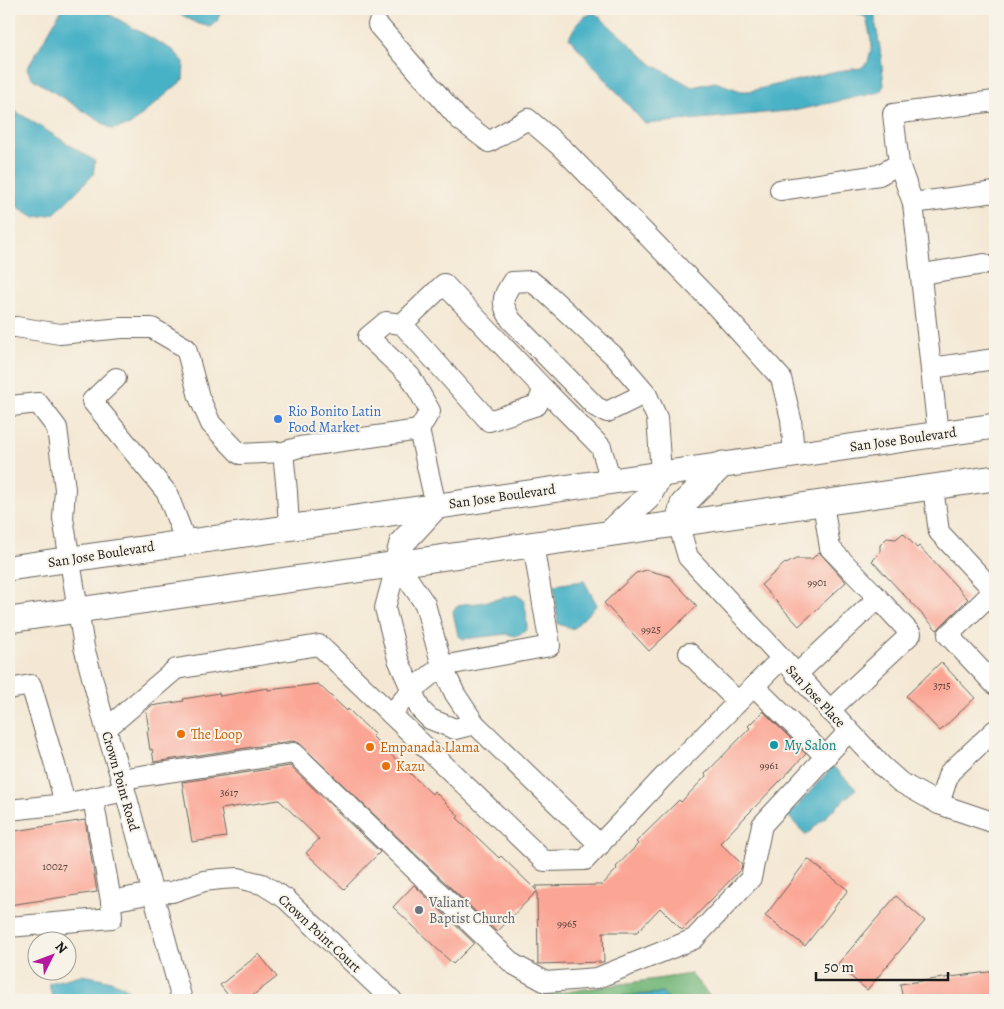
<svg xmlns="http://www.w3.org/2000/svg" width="1004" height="1009" viewBox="0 0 1004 1009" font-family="Alegreya,serif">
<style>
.forest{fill:#76b87b;stroke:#496a4c}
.water{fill:#47b1c6;stroke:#326671}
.building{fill:#fba594}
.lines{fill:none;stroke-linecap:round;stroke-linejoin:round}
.minor-casing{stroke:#68635c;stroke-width:22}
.major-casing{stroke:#68635c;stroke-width:27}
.minor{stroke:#fff;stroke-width:20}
.major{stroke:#fff;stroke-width:25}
.shop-dot{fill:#3f7fe0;stroke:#f7f3e8;stroke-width:2}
.food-dot{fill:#e8710a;stroke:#f7f3e8;stroke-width:2}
.culture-dot{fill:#0f9aa8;stroke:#f7f3e8;stroke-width:2}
.worship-dot{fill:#6b7280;stroke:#f7f3e8;stroke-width:2}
.labels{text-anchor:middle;stroke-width:4;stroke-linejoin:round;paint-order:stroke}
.number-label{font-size:11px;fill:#543e3a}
.shop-label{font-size:14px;fill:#366cbe;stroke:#f7f3e8;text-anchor:start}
.street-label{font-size:14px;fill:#1c1c1c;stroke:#f7f3e8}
.food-label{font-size:14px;fill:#c56008;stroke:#f7f3e8;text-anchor:start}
.culture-label{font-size:14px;fill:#0d838f;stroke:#f7f3e8;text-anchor:start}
.worship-label{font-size:14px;fill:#5b616d;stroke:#f7f3e8;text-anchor:start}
</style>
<rect width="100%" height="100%" fill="#f7f3e8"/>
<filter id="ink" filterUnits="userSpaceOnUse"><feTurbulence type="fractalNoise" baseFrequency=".02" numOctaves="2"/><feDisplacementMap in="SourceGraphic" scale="10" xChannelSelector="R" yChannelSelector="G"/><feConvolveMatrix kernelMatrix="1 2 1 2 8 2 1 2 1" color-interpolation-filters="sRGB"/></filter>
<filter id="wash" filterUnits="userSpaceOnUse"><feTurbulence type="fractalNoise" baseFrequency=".0096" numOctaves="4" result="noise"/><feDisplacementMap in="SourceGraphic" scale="20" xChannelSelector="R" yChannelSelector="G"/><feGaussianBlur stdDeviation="1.12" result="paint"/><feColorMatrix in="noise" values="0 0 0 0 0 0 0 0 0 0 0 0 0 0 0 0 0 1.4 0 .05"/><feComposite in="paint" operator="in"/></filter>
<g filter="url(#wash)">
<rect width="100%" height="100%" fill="#f4e8d4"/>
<!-- forest -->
<polygon class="forest" points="691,974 713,1000 671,1000 662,993 587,999 586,1000 541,1000 537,996"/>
<!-- water -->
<g class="water">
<polygon points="62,9 100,9 174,51 184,62 183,80 130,125 112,129 33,79 27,69"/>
<polygon points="172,9 222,9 217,21 210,27 196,23"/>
<path d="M 856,9 L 875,10 L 875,20 L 880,48 L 884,85 L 880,92 L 798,110 L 645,124 L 569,38 C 575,26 581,15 595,13 L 653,65 L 692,87 L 715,82 L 741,91 L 750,91 L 837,71 L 861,68 L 868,62 L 872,45 L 866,17 L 858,14 Z"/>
<polygon points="9,107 95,161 93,175 54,214 35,217 9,202"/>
<polygon points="584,581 597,605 573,629 558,624 554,585"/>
<polygon points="516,595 523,599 526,611 527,628 524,632 515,636 507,634 463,639 458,635 454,617 453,611 456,607 463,604 479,603"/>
<polygon points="833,766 856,789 806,835 788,816"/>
<path d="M 81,975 C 99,978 128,981 136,1000 L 55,1000 L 52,997 L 49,983 Z"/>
<polygon points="662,993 671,1000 586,1000 587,999"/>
</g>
<g id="blocks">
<!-- building -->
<g class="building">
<polygon points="903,533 917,548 919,546 968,599 937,630 872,561 880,553 880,545 887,538 896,539"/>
<polygon points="819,552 846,582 799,626 761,585 785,563 786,564 796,559 812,559"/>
<polygon points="647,570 669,576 697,606 649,651 604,603 636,573"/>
<polygon points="941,662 975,698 940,731 906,696"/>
<polygon points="318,684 347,711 348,709 374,734 372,736 414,777 432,794 434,791 459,816 457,818 499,858 501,856 536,890 536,886 602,885 617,869 616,867 638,844 636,842 679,800 681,802 706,776 705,774 750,728 748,726 763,711 806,754 720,843 742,864 741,869 682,930 660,908 637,932 603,932 604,962 538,964 537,891 497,932 298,742 292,741 154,762 152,749 150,750 147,731 149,731 146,711 151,706 184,701 183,699 219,693 220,696 268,688 268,690"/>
<polygon points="290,766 380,852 344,889 306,853 319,839 279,800 221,809 226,837 192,842 182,782"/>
<polygon points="85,820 97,892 9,905 9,832"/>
<polygon points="808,859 848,890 805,946 765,916"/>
<polygon points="414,885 474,943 453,964 393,907"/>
<polygon points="896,896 925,921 867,990 837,965"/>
<polygon points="259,954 277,977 247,1000 232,1000 220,985"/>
<polygon points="995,971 995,1000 903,1000 900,984"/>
</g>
</g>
</g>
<g filter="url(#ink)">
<use href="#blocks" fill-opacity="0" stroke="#68635c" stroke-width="1"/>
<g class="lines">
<defs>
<g id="minor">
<polyline points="378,25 459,119 489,142 528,119 562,148 715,305 781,378 791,419 794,454"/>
<polyline points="780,190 879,175 899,164"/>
<polyline points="913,203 899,164 893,114 995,101"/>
<polyline points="922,274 984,264"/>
<polyline points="402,324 444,284 544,389 537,405 489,421 402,324 386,322 368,337 410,376 430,411 419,430"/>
<polyline points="9,327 16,327 60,334 122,328 152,328 186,348 199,397 211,424 240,454 283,452"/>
<polyline points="931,368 995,359"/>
<polyline points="116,378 92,401 167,493 186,542"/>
<polyline points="544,389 601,447 611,481"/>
<path d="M 646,393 L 607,412 L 596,407 L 511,320 C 501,302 501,300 512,282 L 531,281 L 545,292 L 615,357 L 646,393 L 657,418 L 661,473"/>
<polyline points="11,406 38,403 57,428 65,489 63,518 84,647 106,729 125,791 182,1000"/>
<polyline points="938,434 913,203 995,192"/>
<polyline points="933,488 939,532 994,591 948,635 995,685"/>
<polyline points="823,503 830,548 878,598"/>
<polyline points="678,523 688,557 882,766 900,782 939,804 995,823"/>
<polyline points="289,527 287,492 283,452 300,447 419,430 436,506"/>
<polyline points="397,563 425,604 442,666 455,694 475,724 600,845"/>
<polyline points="397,563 385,608 398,659 420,709 430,719 455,729 475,724"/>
<polyline points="689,653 738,702"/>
<polyline points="796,675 878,598 911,634 829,711"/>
<polyline points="754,686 826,757"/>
<polyline points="9,689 31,685 55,765 65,804 125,791"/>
<polyline points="391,714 412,690 442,666 550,646 533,544"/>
<polyline points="106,729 176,669 319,645 544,861 585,860 667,773 781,659"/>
<polyline points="121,779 294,753 513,964 546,982 597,978 694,939 751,878 762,825 849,731"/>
<polyline points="93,798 111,901"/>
<polyline points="939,804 949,773 995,730"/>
<polyline points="9,810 65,804"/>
<polyline points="9,927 112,918 111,901 153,893 172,892 204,881 221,879 238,878 262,884 286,899 392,1000"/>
</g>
<g id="major">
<polyline points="678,523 683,504 723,464"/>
<polyline points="611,532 648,497 661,473"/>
<polyline points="397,563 402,543 436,506"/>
<polyline points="9,568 995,426"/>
<polyline points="9,620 995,478"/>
</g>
</defs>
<!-- minor casing -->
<use href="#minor" class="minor-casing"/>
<!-- major casing -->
<use href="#major" class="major-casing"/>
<!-- minor -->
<use href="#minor" class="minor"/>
<!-- major -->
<use href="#major" class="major"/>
</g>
</g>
<!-- markers -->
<circle class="shop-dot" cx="278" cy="419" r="5"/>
<g class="food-dot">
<circle cx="181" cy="734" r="5"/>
<circle cx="370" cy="747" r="5"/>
<circle cx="386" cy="766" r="5"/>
</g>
<circle class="culture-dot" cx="774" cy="745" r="5"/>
<circle class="worship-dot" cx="419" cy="910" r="5"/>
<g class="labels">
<!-- number labels -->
<g class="number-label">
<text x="817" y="586">9901</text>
<text x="651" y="633">9925</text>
<text x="942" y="689">3715</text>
<text x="769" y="769">9961</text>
<text x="229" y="796">3617</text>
<text x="55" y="870">10027</text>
<text x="567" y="927">9965</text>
</g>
<!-- shop labels -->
<g class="shop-label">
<text x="288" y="416">Rio Bonito Latin<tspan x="288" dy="16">Food Market</tspan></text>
</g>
<!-- street labels -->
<g class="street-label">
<text transform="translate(903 439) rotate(-8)" y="5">San Jose Boulevard</text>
<text transform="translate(502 496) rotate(-8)" y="5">San Jose Boulevard</text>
<text transform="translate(101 554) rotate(-9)" y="5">San Jose Boulevard</text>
<text transform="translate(816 696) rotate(47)" y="5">San Jose Place</text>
<text transform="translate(121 781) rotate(74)" y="5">Crown Point Road</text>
<text transform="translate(320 933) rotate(43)" y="5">Crown Point Court</text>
</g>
<!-- food labels -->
<g class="food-label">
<text x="191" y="739">The Loop</text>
<text x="380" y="752">Empanada Llama</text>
<text x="396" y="771">Kazu</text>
</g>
<!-- culture labels -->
<g class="culture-label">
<text x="784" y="750">My Salon</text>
</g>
<!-- worship labels -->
<g class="worship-label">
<text x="429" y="907">Valiant<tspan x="429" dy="16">Baptist Church</tspan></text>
</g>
</g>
<!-- margin -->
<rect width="1004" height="1009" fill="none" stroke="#f7f3e8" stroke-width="30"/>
<!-- north arrow -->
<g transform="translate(52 956) rotate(48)"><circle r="24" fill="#f7f3e8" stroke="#9f9d96"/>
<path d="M0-4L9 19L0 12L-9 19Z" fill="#b5179e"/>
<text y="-8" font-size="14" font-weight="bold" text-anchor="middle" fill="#1c1c1c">N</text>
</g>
<!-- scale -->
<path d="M816 972v8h132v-8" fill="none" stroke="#1c1c1c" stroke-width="2.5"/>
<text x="824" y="972" font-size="15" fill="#1c1c1c" stroke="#f7f3e8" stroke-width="4" paint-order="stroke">50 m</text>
</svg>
